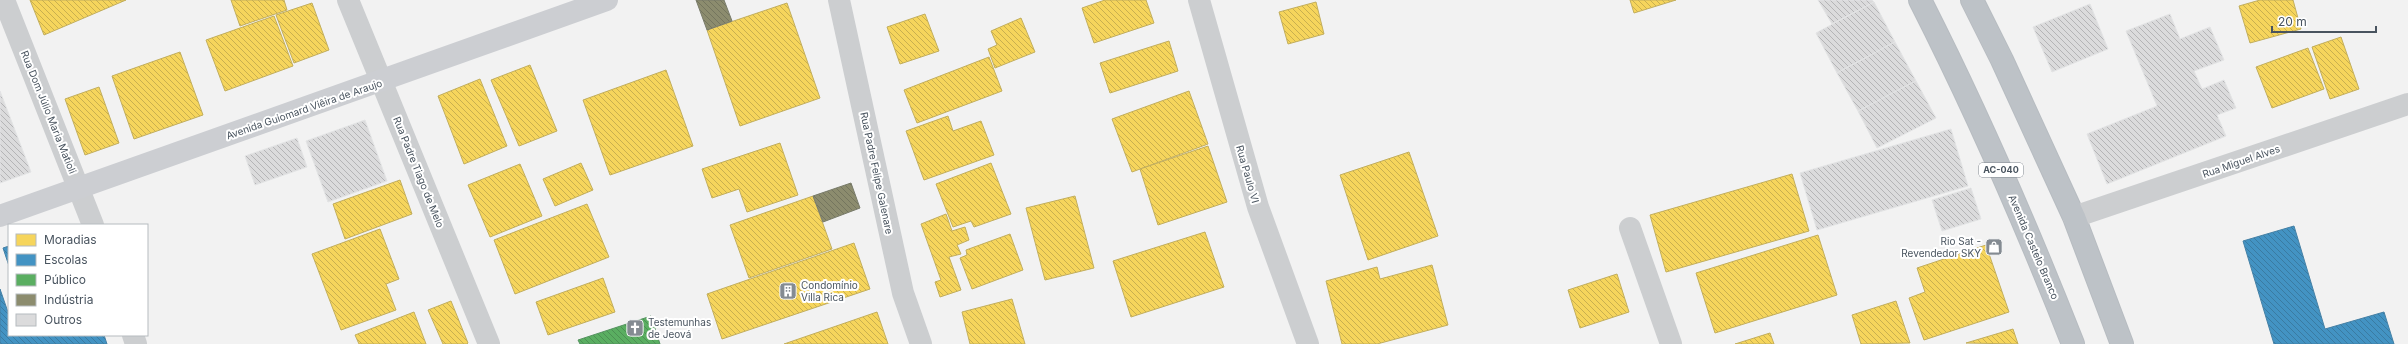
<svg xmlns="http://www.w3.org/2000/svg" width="2408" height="344" viewBox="0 0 2408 344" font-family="Inter,sans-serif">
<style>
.homes{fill:url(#homes-back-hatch);stroke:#c2ae5d}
.schools{fill:url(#schools-back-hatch);stroke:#4580a5}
.public{fill:url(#public-back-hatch);stroke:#559360}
.industry{fill:url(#industry-back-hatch);stroke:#787b6a}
.building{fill:url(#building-back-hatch);stroke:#e3e4e5}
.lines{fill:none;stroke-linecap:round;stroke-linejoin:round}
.highway-casing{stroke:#b7bcc1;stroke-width:24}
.street{stroke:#ccced0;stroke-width:22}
.secondary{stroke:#ccced2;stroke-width:22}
.highway{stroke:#bdc2c7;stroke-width:22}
.labels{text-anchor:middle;stroke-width:4;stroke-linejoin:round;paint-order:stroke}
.shield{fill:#fff;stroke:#80878f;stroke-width:1}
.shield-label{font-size:9px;font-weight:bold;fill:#49545f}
.street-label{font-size:10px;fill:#49545f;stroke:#fff}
.poi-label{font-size:10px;fill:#49545f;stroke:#fff;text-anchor:start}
</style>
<defs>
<pattern id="homes-back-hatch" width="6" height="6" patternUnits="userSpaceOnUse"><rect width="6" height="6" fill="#f6d55c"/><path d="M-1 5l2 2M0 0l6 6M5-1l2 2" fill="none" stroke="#c9af4f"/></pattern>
<pattern id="schools-back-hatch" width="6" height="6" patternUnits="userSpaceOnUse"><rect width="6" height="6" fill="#4393c3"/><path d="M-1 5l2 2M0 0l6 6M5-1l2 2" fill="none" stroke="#3a7ba2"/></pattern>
<pattern id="public-back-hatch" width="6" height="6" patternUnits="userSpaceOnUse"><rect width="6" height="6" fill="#5aae61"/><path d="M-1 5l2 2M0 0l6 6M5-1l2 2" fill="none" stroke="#4c9053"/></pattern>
<pattern id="industry-back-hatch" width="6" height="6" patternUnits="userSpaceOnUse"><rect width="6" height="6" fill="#8c8c6e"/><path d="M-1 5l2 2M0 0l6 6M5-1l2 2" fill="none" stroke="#74755e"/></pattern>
<pattern id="building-back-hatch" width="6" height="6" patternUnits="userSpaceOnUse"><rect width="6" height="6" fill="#dbdbdc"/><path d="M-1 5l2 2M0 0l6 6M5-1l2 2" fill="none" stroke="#b4b4b6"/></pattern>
</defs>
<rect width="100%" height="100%" fill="#f2f2f2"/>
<!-- homes -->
<g class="homes">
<polygon points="30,0 126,0 44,35"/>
<polygon points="231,0 284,0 287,10 240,26"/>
<polygon points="1105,0 1146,0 1154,23 1094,43 1082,8"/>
<polygon points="1630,0 1676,0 1634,13"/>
<polygon points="2260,0 2293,0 2301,29 2250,43 2239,6"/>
<polygon points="1316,2 1324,34 1288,44 1279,12"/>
<polygon points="312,3 329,50 294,63 276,15"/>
<polygon points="787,3 820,98 740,126 707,30"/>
<polygon points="925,14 939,51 900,64 887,27"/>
<polygon points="274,16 293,66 225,91 206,40"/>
<polygon points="1021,18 1035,52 995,68 988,49 997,45 991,31"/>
<polygon points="2341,37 2359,89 2330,99 2312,47"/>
<polygon points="1169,41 1178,71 1110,93 1100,63"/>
<polygon points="2308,48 2324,89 2272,108 2256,67"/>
<polygon points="180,52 203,115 134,139 112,76"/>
<polygon points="989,57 1002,91 917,123 904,90"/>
<polygon points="530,65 557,131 519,146 491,80"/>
<polygon points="666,70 693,146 610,175 583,100"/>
<polygon points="480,79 507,146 464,164 438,96"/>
<polygon points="99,87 119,143 85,155 65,99"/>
<polygon points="1189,91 1208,144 1132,172 1112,119"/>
<polygon points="948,116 953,131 981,121 994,155 924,180 906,131"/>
<polygon points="780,143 798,195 747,212 739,189 712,198 702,169"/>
<polygon points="1208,146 1227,202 1158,225 1140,169"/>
<polygon points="1409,152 1438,236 1368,260 1340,175"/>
<polygon points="581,163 593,190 555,206 543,179"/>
<polygon points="991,163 1011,214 974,227 971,221 953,227 936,184"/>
<polygon points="520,164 542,216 490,237 468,185"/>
<polygon points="1792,174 1809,231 1666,272 1650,215"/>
<polygon points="400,180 412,214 345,239 333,204"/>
<polygon points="813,196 832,249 749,278 730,225"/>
<polygon points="1075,196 1094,268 1045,280 1026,208"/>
<polygon points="587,204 609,257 515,294 494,240"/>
<polygon points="946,214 952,231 965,227 969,240 957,245 961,254 949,257 961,290 940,297 935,282 941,280 921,224"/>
<polygon points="380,229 399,279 386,284 396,310 341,330 312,254"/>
<polygon points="1205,232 1224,287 1131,317 1113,261"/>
<polygon points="1010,234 1023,270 972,289 960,258 967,255 966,250"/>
<polygon points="1818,235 1837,295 1715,333 1696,273"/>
<polygon points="854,243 870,289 722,339 707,294"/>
<polygon points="1986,245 2009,312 1924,340 1909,298 1925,292 1917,268"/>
<polygon points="1432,265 1448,325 1377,344 1342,344 1326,281 1377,267 1380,279"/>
<polygon points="1617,274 1629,312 1580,328 1568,290"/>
<polygon points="603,278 615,312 548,335 536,302"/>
<polygon points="1012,299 1025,344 970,344 962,312"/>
<polygon points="451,301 468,343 467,344 443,344 428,310"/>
<polygon points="1896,301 1910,343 1861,344 1852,315"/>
<polygon points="414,312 426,344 359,344 355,335"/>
<polygon points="877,312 888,344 784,344"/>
<polygon points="2013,329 2018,344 1966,343"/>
<polygon points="1770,333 1774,344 1735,344"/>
</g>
<!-- schools -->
<g class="schools">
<polygon points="2294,226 2325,329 2384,312 2394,344 2274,344 2243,241"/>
<polygon points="9,246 9,266 3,248"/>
<polygon points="0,289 9,315 9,335 104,335 107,344 0,344"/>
</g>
<!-- public -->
<polygon class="public" points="651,316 660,344 580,344 578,340"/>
<!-- industry -->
<g class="industry">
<polygon points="696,0 724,0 732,21 707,30"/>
<polygon points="851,183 860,208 823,222 813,196"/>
</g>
<!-- building -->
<g class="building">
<polygon points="1818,0 1872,0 1874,2 1832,24"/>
<polygon points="1874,2 1895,42 1837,73 1816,33"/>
<polygon points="2090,4 2108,49 2052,72 2033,27"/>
<polygon points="2170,14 2180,39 2210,27 2224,60 2194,71 2202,89 2224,80 2236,108 2217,115 2226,136 2107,184 2087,134 2157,106 2126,31"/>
<polygon points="1895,42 1916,81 1858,111 1837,73"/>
<polygon points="1916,81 1936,118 1877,148 1858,111"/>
<polygon points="0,91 31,172 0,183"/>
<polygon points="365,120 387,181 328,202 306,141"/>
<polygon points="1951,129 1968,186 1817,230 1800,173"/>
<polygon points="297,138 307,167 255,185 245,156"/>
<polygon points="1971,188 1981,219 1942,231 1932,200"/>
</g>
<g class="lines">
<defs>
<g id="highway">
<path d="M 1920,0 C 1977,112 2027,227 2073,344"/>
<polyline points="1972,0 2002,60 2074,217 2122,344"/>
</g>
</defs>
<!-- highway casing -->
<use href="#highway" class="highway-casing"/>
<!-- street -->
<g class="street">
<polyline points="4,0 93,225"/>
<polyline points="348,0 489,344"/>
<polyline points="839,0 903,293 921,344"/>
<polyline points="1199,0 1258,207 1308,344"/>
<polyline points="2074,217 2408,104"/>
<polyline points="1630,228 1671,344"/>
<polyline points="133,335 136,344"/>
</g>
<!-- secondary -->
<polyline class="secondary" points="0,216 607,0"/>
<!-- highway -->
<use href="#highway" class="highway"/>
</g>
<!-- icons -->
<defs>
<symbol id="shop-square" viewBox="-11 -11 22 22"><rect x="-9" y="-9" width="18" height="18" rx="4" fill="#848b92" stroke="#fff"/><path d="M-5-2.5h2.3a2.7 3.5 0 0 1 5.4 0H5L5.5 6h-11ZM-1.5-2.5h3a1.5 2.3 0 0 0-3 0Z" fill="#fff"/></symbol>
<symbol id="building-square" viewBox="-11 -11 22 22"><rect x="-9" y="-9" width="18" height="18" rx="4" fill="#848b92" stroke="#fff"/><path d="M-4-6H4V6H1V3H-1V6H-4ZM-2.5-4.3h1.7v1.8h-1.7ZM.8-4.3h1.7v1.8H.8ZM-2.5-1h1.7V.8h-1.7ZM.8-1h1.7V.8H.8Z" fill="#fff"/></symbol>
<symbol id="church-square" viewBox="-11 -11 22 22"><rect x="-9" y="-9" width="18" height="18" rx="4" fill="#848b92" stroke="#fff"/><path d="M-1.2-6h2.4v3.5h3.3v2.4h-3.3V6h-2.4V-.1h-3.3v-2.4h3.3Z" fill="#fff"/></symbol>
</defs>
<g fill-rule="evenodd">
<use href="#shop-square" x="1984" y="237" width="20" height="20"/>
<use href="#building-square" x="778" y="281" width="20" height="20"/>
<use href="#church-square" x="625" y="318" width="20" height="20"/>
</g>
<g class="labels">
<!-- shield labels -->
<rect class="shield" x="1979" y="163" width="44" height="14" rx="3"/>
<g class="shield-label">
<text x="2001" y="173">AC-040</text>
</g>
<!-- street labels -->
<g class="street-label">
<text transform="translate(304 109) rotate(-19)" y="4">Avenida Guiomard Viêira de Araujo</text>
<text transform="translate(49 112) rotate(68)" y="4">Rua Dom Júlio Maria Matioli</text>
<text transform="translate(2241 161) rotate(-19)" y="4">Rua Miguel Alves</text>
<text transform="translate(419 172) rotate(68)" y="4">Rua Padre Tiago de Melo</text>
<text transform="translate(877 173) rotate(78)" y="4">Rua Padre Felipe Galenare</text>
<text transform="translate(1248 174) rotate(74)" y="4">Rua Paulo VI</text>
<text transform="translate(2034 247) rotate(67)" y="4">Avenida Castelo Branco</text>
</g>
<!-- poi labels -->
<g class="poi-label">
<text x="1981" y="245" text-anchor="end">Rio Sat -<tspan x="1981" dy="12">Revendedor SKY</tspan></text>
<text x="801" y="289">Condomínio<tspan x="801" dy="12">Villa Rica</tspan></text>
<text x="648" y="326">Testemunhas<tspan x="648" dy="12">de Jeová</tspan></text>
</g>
</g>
<!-- legend -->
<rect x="8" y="224" width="140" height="112" fill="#ffffff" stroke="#b6bbbf"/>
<rect x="16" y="234" width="20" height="12" fill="#f6d55c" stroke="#b6bbbf"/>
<text x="44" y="244" font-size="12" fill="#49545f">Moradias</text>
<rect x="16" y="254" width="20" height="12" fill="#4393c3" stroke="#b6bbbf"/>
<text x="44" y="264" font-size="12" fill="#49545f">Escolas</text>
<rect x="16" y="274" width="20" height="12" fill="#5aae61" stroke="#b6bbbf"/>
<text x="44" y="284" font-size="12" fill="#49545f">Público</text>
<rect x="16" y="294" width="20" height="12" fill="#8c8c6e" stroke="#b6bbbf"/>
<text x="44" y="304" font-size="12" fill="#49545f">Indústria</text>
<rect x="16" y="314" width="20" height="12" fill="#dbdbdc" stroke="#b6bbbf"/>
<text x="44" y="324" font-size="12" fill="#49545f">Outros</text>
<!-- scale -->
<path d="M2272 26v6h104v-6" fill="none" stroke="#49545f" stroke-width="2"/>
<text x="2278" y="26" font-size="12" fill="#49545f" stroke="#ffffff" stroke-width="3" paint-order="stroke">20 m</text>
</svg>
